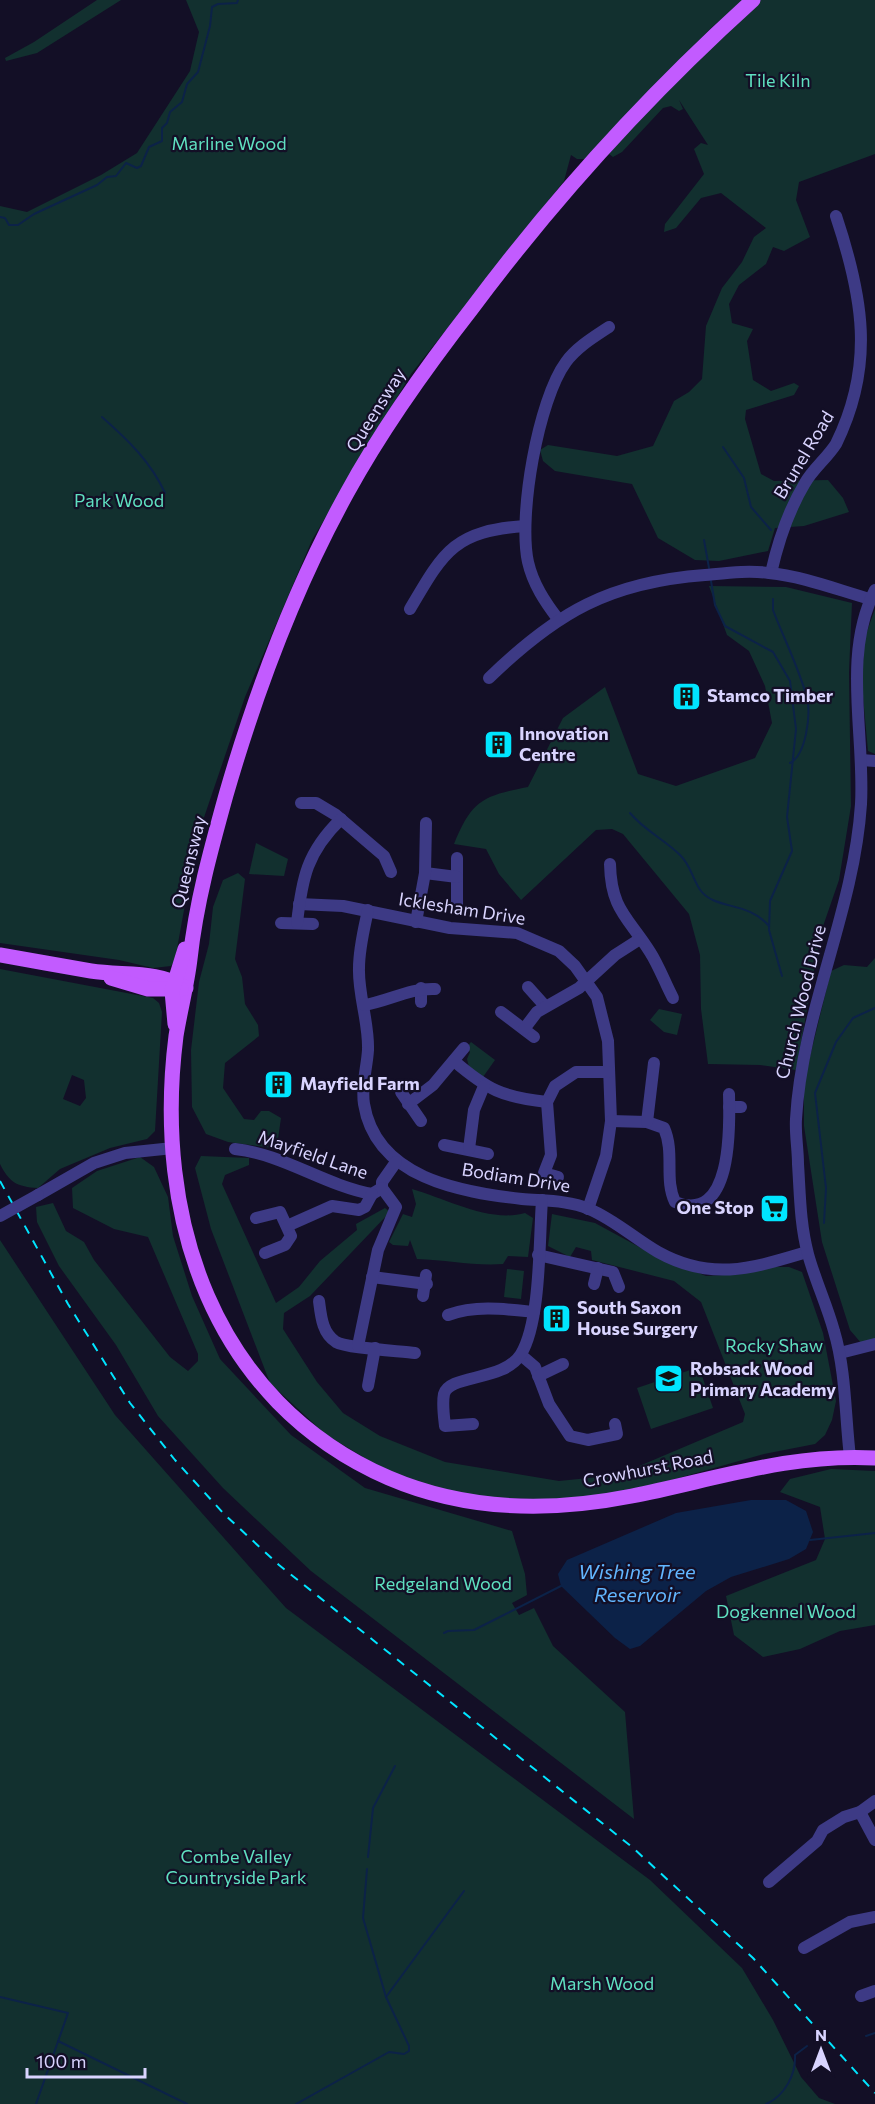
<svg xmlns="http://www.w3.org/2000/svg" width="875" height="2104" viewBox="0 0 875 2104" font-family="Commissioner,sans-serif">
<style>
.green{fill:#12302f;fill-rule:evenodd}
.water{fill:#0c2248}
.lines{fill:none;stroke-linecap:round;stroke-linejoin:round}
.stream{stroke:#0c2248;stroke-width:2}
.minor{stroke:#3d3a85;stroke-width:12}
.major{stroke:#c25bff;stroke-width:15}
.rail{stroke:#00e5ff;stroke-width:2;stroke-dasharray:9 8;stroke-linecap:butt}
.minor-bridge{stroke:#3d3a85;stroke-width:12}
.labels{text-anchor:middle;stroke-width:4.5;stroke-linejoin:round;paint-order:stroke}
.park-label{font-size:18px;fill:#5fe0c0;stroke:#130f26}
.street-label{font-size:18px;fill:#d9d4ff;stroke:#130f26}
.poi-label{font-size:18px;font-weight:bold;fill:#d9d4ff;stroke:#130f26;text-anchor:start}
.water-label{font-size:20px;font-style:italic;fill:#62b6ff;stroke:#130f26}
</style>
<rect width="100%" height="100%" fill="#130f26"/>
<!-- green -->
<g class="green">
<polygon points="97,0 121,0 37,53 6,61 5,58 34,42"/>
<polygon points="186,0 744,0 711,28 585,159 577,159 571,155 564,181 411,374 312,540 245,697 197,838 175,960 171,966 153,968 119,960 0,943 0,206 27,212 101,175 137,153 190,71 199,32"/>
<polygon points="759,0 875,0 875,154 799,182 796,200 810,237 784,251 773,247 766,264 739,285 729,304 732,323 753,329 747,341 753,380 771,391 794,383 799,386 794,395 746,410 745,419 761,474 774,481 828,480 843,498 849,512 804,526 775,528 768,551 719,561 695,560 658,538 632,484 555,471 543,461 540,450 548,445 617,456 653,446 674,401 689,392 702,379 706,326 722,288 742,262 754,237 766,228 721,193 701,198 676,228 664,232 665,224 704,174 694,149 701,143 708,145 679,100 683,109 679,111 671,106 663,108 622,152 613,157 609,154 611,148"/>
<path d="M 709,586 L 786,587 L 852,603 L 849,672 L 851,806 L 839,880 L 821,932 L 796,1070 L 760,1065 L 708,1064 L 701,1009 L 700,955 L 689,914 L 623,834 L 612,829 L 596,830 L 521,900 L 499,874 L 486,849 L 454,844 C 472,800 483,796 528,787 L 563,718 L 605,687 L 638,774 L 676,786 L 755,758 L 772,723 L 765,686 L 749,651 L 727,635 Z"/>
<polygon points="875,609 875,754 868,751 862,686 864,640"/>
<polygon points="256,843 288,859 284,876 249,874"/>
<polygon points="238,873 245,879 235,959 242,977 245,1004 258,1025 259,1036 225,1063 223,1088 244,1119 254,1120 261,1111 269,1111 281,1118 278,1139 272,1148 228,1142 206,1134 192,1107 191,1050 199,982 209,944 213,907 223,880"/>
<polygon points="875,958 875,1340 862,1344 850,1330 822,1242 804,1126 804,1081 831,971 844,965 867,967"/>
<path d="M 0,969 L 153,998 L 159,1003 L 162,1012 L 155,1131 L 147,1139 L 110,1148 L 60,1169 L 38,1188 C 17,1187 9,1182 0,1164 ZM 72,1075 L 84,1080 L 86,1098 L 80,1106 L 63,1099 Z"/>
<polygon points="659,1009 682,1014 677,1035 664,1032 650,1020"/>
<polygon points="471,1042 495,1060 483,1077 469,1067 467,1059 470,1052 466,1048"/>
<polygon points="201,1156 249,1158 249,1165 225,1175 222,1184 276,1303 299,1287 320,1261 357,1230 356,1224 385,1208 390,1212 310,1296 284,1313 283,1329 317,1382 343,1413 380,1436 445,1462 559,1481 618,1475 743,1422 745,1414 701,1302 674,1281 592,1260 591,1251 576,1247 570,1257 548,1246 552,1214 595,1223 652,1254 706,1276 741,1274 770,1267 789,1267 802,1272 823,1333 836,1401 832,1420 825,1435 815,1444 764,1454 632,1491 565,1500 482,1497 421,1484 380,1467 325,1434 270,1383 211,1229 195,1168"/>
<polygon points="140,1157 154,1167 168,1197 173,1236 192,1296 220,1359 291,1435 365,1488 512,1531 525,1574 527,1595 512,1603 519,1615 534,1608 553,1646 625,1712 634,1819 311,1571 223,1488 158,1416 116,1345 59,1266 37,1222 36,1207 53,1203 66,1231 84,1242 94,1260 170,1357 188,1371 198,1361 198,1354 148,1237 114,1229 73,1208 72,1188 97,1171"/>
<path d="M 412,1189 C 447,1199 489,1223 525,1213 L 533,1218 L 528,1257 L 508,1256 L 503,1264 C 473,1266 447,1260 417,1259 L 410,1240 L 408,1246 L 393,1245 L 389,1242 L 403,1214 L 412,1217 L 416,1204 Z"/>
<polygon points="0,1240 115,1415 286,1608 650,1880 742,1968 773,2020 801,2077 819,2098 835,2104 0,2104"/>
<polygon points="507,1269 524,1271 521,1299 504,1297"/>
<polygon points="699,1367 713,1408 651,1429 637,1388"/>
<polygon points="831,1469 875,1471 875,1625 840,1631 800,1649 763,1657 734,1635 726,1596 816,1560 825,1539 820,1507 780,1492 790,1479"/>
</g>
<!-- water -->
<polygon class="water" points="751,1500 786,1500 806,1511 813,1532 806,1549 789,1559 731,1577 706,1591 640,1646 630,1649 615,1638 561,1586 558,1574 567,1560 676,1513"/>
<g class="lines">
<!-- stream -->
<g class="stream">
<polyline points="0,217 5,218 9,225 18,225 34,214 97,185 107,177 116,176 126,163 137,168 141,166 149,147 162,141 162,128 167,123 170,112 182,102 187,84 198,72 210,26 212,7 218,4 237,3 238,0"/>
<path d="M 102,417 C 128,440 151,462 165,493"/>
<polyline points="723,447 744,478 751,507 771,530"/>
<polyline points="704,540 709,568"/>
<polyline points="711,581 715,605 725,626 773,652 790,681 796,729 787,817 792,851 770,901 769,930 782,976"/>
<path d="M 773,599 L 773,610 C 784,639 799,668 807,698 C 811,715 806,755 790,763"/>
<path d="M 630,813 C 645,831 664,839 680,855 C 691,865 693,881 701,891 C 716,910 748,901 769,926"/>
<polyline points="824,1223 826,1188 815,1093 836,1042 853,1018 875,1008"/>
<polyline points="810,1540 875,1533"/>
<polyline points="444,1633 448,1631 474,1630 561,1586"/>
<polyline points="368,1857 373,1808 395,1766"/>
<polyline points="0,1997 68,2013 36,2104"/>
<polyline points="386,1997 464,1891"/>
<polyline points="866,2036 875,2033"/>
<polyline points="58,2041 187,2104"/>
<polyline points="296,2104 389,2052 404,2054 409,2051 409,2046 386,1997 363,1918 367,1869"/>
<path d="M 766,2104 C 785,2096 796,2074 795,2055 L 807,2046"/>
</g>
<!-- minor -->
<g class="minor">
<path d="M 771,573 C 778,542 788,511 805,483 C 813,469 827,458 836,444 C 875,365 863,297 836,216"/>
<path d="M 410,609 C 444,551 454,531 525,526"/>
<path d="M 558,619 C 545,602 533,584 528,562 C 518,516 538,400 566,362 C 577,347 594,337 609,327"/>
<path d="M 489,678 C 557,612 610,582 705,575 C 726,573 748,570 769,573 C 802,576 838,590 870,599"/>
<polyline points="861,760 875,761"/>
<polyline points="301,803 316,803 336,815 384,856 391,872"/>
<polyline points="457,858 457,909"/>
<path d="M 610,864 C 611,910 628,917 650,952 C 659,966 665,983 673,998"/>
<polyline points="425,873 457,877"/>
<polyline points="299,904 343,906 450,928 517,933 559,951 575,966 597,997 608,1041 611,1121 606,1156 588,1209"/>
<path d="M 368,910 C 364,929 359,948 359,968 C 358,995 369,1022 368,1050 C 367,1068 361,1085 364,1104 C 376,1178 460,1192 522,1199 C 544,1201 568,1200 589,1209 C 615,1220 635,1239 658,1252 C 712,1282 753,1268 807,1252"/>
<polyline points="416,922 425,873 426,823"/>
<polyline points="281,923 313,924"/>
<path d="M 297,923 C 302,878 307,852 341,819"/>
<polyline points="528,987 545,1006"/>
<polyline points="421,1002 421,988"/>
<path d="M 364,1005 C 389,1001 409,988 435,989"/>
<polyline points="501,1012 534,1037"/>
<polyline points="524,1029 537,1012 579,988 615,955 640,939"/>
<path d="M 454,1061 C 488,1090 502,1097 547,1102"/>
<polyline points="401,1092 421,1121"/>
<polyline points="408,1104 433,1085 464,1048"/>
<polyline points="729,1107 741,1107"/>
<path d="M 611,1121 L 647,1122 L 664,1128 C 675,1153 664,1179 675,1202 C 732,1225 730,1129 729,1094"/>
<polyline points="647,1122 654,1063"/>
<polyline points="444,1145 488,1154"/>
<path d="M 235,1149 C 283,1154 324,1185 372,1194 L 382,1188 L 382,1182 L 396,1162"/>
<polyline points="469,1149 474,1110 484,1086"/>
<polyline points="558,1177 544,1173 551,1155 547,1102 555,1086 576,1072 609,1072"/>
<polyline points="38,1195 94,1163 125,1153 173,1148"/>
<polyline points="256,1218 280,1212 291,1236 285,1245 265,1253"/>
<polyline points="287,1226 332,1206 359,1210 365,1207 372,1194"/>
<polyline points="538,1255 613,1272 619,1287"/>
<polyline points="372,1277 427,1284"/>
<polyline points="594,1284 598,1268"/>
<polyline points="423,1296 426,1275"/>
<path d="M 319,1301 C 321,1316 322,1333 336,1342 C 346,1348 400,1351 415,1353"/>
<path d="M 448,1315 C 476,1305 505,1309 534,1312"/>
<polyline points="358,1346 378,1250 396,1207 382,1188"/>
<polyline points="840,1353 875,1344"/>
<polyline points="521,1355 535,1367 549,1404 570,1436 588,1440 617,1434 615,1424"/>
<polyline points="538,1376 563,1364"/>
<polyline points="368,1386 375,1348"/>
<path d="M 473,1424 L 445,1426 C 444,1417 442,1404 444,1394 C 449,1374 504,1382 521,1354 C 541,1321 539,1240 542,1200"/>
<path d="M 850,1457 C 845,1415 846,1371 834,1331 C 827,1305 815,1280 808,1254 C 800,1224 800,1194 798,1164 C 798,1149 795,1133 796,1119 C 802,1011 854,912 861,804 C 865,734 842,655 875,590"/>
<polyline points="860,1812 875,1840"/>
<polyline points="769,1882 817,1841 823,1830 844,1817 860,1812 875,1801"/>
<polyline points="804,1948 850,1922 875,1917"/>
<polyline points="861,1996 875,1991"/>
</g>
<!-- major -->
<g class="major">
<path d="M 753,0 C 650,93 556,196 473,307 C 427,366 383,427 347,493 C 295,587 256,691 226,795 C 211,849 196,903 190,959 C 187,985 180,1011 176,1036 C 153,1217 212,1401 389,1478 C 466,1511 551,1512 632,1496 C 713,1480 791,1453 875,1458"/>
<path d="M 0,955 C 30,960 61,966 91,971 C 123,976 158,970 186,988"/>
<polyline points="111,978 148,989 181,989"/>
<polyline points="175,1024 172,991 185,949"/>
</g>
<!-- rail -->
<polyline class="rail" points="0,1181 68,1304 130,1403 175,1460 224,1514 279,1565 632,1847 753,1958 875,2093"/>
<!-- minor-bridge -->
<polyline class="minor-bridge" points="0,1216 38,1195"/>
</g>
<!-- icons -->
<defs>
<symbol id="building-square" viewBox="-11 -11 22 22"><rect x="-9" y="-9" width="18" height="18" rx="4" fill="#00e5ff" stroke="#130f26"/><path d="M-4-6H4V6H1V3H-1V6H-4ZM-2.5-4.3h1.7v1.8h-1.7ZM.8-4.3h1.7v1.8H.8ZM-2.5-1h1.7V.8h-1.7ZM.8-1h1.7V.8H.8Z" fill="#111"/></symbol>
<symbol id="supermarket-square" viewBox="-11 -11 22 22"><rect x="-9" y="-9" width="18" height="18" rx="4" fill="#00e5ff" stroke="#130f26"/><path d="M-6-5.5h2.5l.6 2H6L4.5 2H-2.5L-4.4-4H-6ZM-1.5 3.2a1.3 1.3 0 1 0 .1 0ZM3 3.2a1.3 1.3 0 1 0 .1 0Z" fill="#111"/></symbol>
<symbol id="school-square" viewBox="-11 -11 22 22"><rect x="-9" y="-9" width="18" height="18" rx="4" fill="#00e5ff" stroke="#130f26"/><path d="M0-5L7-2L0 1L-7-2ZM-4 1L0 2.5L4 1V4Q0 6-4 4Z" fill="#111"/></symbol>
</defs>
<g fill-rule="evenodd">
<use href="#building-square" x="670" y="680" width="33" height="33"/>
<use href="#building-square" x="482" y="728" width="33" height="33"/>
<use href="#building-square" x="262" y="1068" width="33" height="33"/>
<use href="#supermarket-square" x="758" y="1192" width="33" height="33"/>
<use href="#building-square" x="540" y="1302" width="33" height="33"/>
<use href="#school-square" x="652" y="1362" width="33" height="33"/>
</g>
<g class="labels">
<!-- park labels -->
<g class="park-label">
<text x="778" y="87">Tile Kiln</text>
<text x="229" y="150">Marline Wood</text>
<text x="119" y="507">Park Wood</text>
<text x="774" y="1352">Rocky Shaw</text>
<text x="443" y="1590">Redgeland Wood</text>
<text x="786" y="1618">Dogkennel Wood</text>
<text x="236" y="1863">Combe Valley<tspan x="236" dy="21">Countryside Park</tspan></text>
<text x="602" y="1990">Marsh Wood</text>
</g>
<!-- street labels -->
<g class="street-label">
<text transform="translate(376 410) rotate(-58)" y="6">Queensway</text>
<text transform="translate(804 455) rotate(-59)" y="6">Brunel Road</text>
<text transform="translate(189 862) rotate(-76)" y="6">Queensway</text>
<text transform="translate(462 909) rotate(9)" y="6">Icklesham Drive</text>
<text transform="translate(801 1002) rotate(-76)" y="6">Church Wood Drive</text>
<text transform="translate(313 1155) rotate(19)" y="6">Mayfield Lane</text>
<text transform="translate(516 1178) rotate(9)" y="6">Bodiam Drive</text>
<text transform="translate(648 1469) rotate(-11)" y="6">Crowhurst Road</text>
</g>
<!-- poi labels -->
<g class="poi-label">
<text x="707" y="702">Stamco Timber</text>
<text x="519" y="740">Innovation<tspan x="519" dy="21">Centre</tspan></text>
<text x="300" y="1090">Mayfield Farm</text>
<text x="754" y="1214" text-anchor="end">One Stop</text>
<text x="577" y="1314">South Saxon<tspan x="577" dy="21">House Surgery</tspan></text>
<text x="690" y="1375">Robsack Wood<tspan x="690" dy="21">Primary Academy</tspan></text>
</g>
<!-- water labels -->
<g class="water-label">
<text x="637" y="1579">Wishing Tree<tspan x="637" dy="23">Reservoir</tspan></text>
</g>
</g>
<!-- north arrow -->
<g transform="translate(821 2050)" stroke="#130f26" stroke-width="4.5" paint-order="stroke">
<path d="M0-4.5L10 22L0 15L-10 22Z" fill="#d9d4ff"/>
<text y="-9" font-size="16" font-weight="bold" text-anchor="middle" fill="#d9d4ff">N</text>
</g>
<!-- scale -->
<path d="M27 2068v9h118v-9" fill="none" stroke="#d9d4ff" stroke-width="3"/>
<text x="36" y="2068" font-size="18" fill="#d9d4ff" stroke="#130f26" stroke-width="4.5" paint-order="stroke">100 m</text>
</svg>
